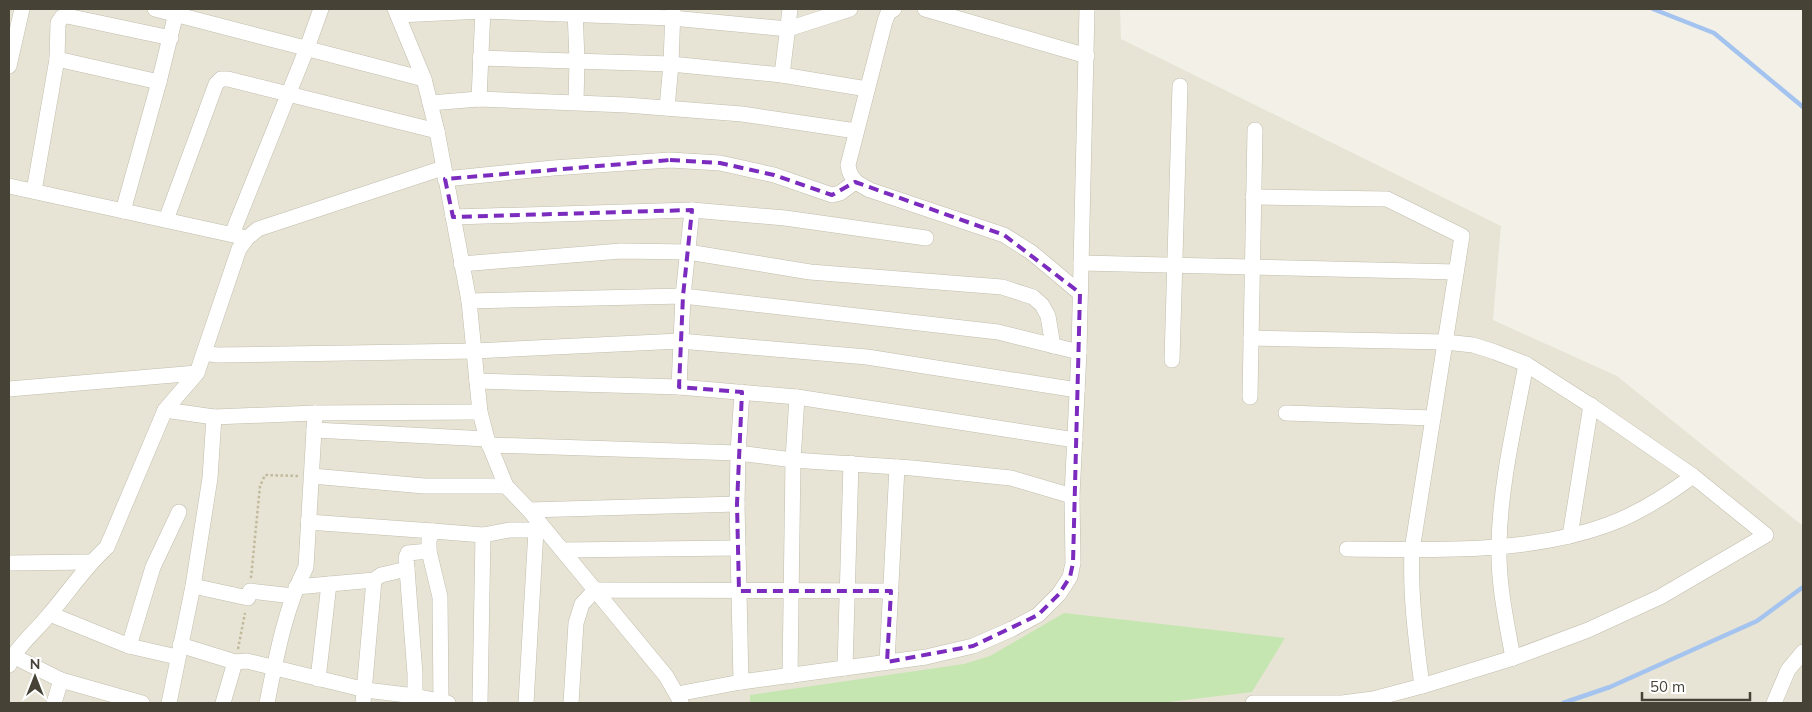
<svg xmlns="http://www.w3.org/2000/svg" width="1812" height="712" viewBox="0 0 1812 712" font-family="Mulish,sans-serif">
<style>
.residential{fill:#e7e4d5}
.green{fill:#c5e6b0}
.lines{fill:none;stroke-linecap:round;stroke-linejoin:round}
.stream{stroke:#a4c4ef;stroke-width:4.5}
.minor-casing{stroke:#c1bdac;stroke-width:16}
.path{stroke:#c0b99b;stroke-width:2.5;stroke-dasharray:2.5 2.5;stroke-linecap:butt}
.minor{stroke:#fff;stroke-width:15}
.marked{fill:none;stroke:#7b2cbf;stroke-width:4;stroke-dasharray:10 6;stroke-linejoin:round}
</style>
<rect width="100%" height="100%" fill="#f3f1e7"/>
<!-- residential -->
<polygon class="residential" points="9,9 1120,9 1121,39 1501,226 1493,320 1617,376 1803,526 1803,703 9,703"/>
<!-- green -->
<polygon class="green" points="1064,613 1285,638 1252,692 1160,703 750,703 750,695 964,664 990,656"/>
<g class="lines">
<!-- stream -->
<g class="stream">
<polyline points="1653,9 1714,33 1803,107"/>
<polyline points="1563,703 1610,687 1757,621 1803,587"/>
</g>
<defs>
<g id="minor">
<polyline points="155,9 424,79"/>
<polyline points="395,9 424,79 437,131 469,301 480,412 487,439 506,486 529,510 666,676 681,702"/>
<polyline points="575,9 577,61 576,102"/>
<path d="M 894,9 L 888,13 L 885,21 L 848,165 C 850,180 858,184 870,190 L 1004,235 L 1031,252 L 1080,293"/>
<polyline points="925,9 1087,56"/>
<polyline points="398,15 483,11 672,18 788,29 850,9"/>
<polyline points="480,58 671,64 782,75 790,9"/>
<polyline points="57,59 58,23 62,17 67,16 171,38"/>
<polyline points="9,66 22,9"/>
<polyline points="782,75 867,89"/>
<polyline points="479,99 483,9"/>
<polyline points="430,103 479,99 626,105 742,114 856,131"/>
<polyline points="667,108 671,64 673,9"/>
<polyline points="445,179 553,168 670,160 720,163 774,175 832,195 840,193 855,182"/>
<polyline points="9,186 247,238"/>
<polyline points="34,191 57,59 159,82"/>
<path d="M 1253,197 L 1387,199 L 1462,236 L 1412,550 C 1410,596 1416,640 1422,686"/>
<polyline points="123,211 159,82 177,9"/>
<polyline points="453,217 692,210"/>
<polyline points="166,220 216,84 221,79 228,79 437,131"/>
<polyline points="232,234 307,48 321,9"/>
<polyline points="1081,263 1456,272"/>
<polyline points="461,264 621,251 688,252 810,272 1002,287 1033,297 1042,305 1048,316 1053,346"/>
<polyline points="469,301 683,296 998,332 1079,352"/>
<polyline points="1251,338 1445,342 1473,345 1495,352 1526,364 1593,407 1693,476 1766,535 1660,597 1588,630 1513,658 1422,686 1373,699 1342,703 1253,703"/>
<polyline points="204,353 217,355 474,351 680,341 867,357 1077,390"/>
<polyline points="1172,360 1180,86"/>
<polyline points="477,381 679,387 797,397 1075,440"/>
<polyline points="679,387 683,296 692,210 785,218 926,238"/>
<polyline points="9,389 197,373"/>
<polyline points="1250,397 1255,130"/>
<polyline points="165,410 214,417 315,413 480,412"/>
<polyline points="1286,413 1433,418"/>
<polyline points="314,430 487,439"/>
<polyline points="489,445 738,453 793,460 912,468 1011,478 1072,496"/>
<polyline points="312,476 424,486 506,486"/>
<polyline points="529,510 737,504"/>
<polyline points="308,522 433,531"/>
<polyline points="1570,536 1591,405"/>
<path d="M 1347,549 C 1431,550 1527,554 1607,525 C 1638,514 1666,496 1693,476"/>
<polyline points="562,550 738,548"/>
<polyline points="9,563 91,562"/>
<polyline points="407,569 406,558 408,553 429,551"/>
<polyline points="193,586 248,598"/>
<polyline points="296,587 374,580"/>
<polyline points="250,591 293,596"/>
<polyline points="50,614 129,646 177,657"/>
<polyline points="180,645 235,662 247,661 366,690 415,696 448,703"/>
<polyline points="129,646 153,567 179,512"/>
<polyline points="13,656 61,680 142,703"/>
<path d="M 1513,658 C 1506,620 1498,583 1499,545 C 1500,484 1515,424 1526,364"/>
<polyline points="887,662 897,467"/>
<path d="M 9,665 C 17,646 35,632 48,616 C 68,593 84,568 107,547 L 165,410 L 197,373 L 239,249 L 247,238 L 258,229 L 443,168"/>
<polyline points="845,668 851,463"/>
<polyline points="790,676 793,460 797,397"/>
<polyline points="318,679 329,584"/>
<polyline points="741,682 737,504 738,453 742,392"/>
<polyline points="677,694 741,682 926,657 973,646 1012,629 1038,615 1059,594 1070,577 1073,563 1072,496 1079,352 1087,9"/>
<polyline points="441,702 440,597 429,551 429,540 433,531 483,535"/>
<polyline points="54,703 61,680"/>
<polyline points="169,703 193,586 210,478 214,417"/>
<polyline points="223,703 235,662"/>
<path d="M 267,703 C 276,658 285,608 306,567 L 315,413"/>
<polyline points="363,703 374,580 381,575 407,569 415,674 415,696"/>
<polyline points="480,703 483,535 509,530 536,530 540,523"/>
<polyline points="526,703 536,530"/>
<polyline points="571,703 576,623 582,604 595,590 891,591"/>
<polyline points="1774,703 1788,670 1803,652"/>
</g>
</defs>
<!-- minor casing -->
<use href="#minor" class="minor-casing"/>
<!-- path -->
<g class="path">
<polyline points="251,578 260,486 265,475 298,476"/>
<polyline points="238,649 245,613"/>
</g>
<!-- minor -->
<use href="#minor" class="minor"/>
</g>
<!-- marked area -->
<path class="marked" d="M 670,160 L 720,163 L 774,175 L 832,195 L 855,182 L 1004,235 L 1080,293 L 1073,563 L 1070,577 L 1059,594 L 1038,615 L 973,646 L 887,662 L 891,591 L 739,591 L 737,504 L 742,392 L 679,387 L 683,296 L 692,210 L 453,217 L 445,179 Z"/>
<!-- border -->
<rect width="1812" height="712" fill="none" stroke="#464236" stroke-width="20"/>
<!-- north arrow -->
<g transform="translate(35 677)" stroke="#ffffff" stroke-width="4" paint-order="stroke">
<path d="M0-4L9 19L0 12L-9 19Z" fill="#464236"/>
<text y="-8" font-size="14" font-weight="bold" text-anchor="middle" fill="#464236">N</text>
</g>
<!-- scale -->
<path d="M1642 692v8h108v-8" fill="none" stroke="#464236" stroke-width="2.5"/>
<text x="1650" y="692" font-size="15" fill="#464236" stroke="#ffffff" stroke-width="4" paint-order="stroke">50 m</text>
</svg>
